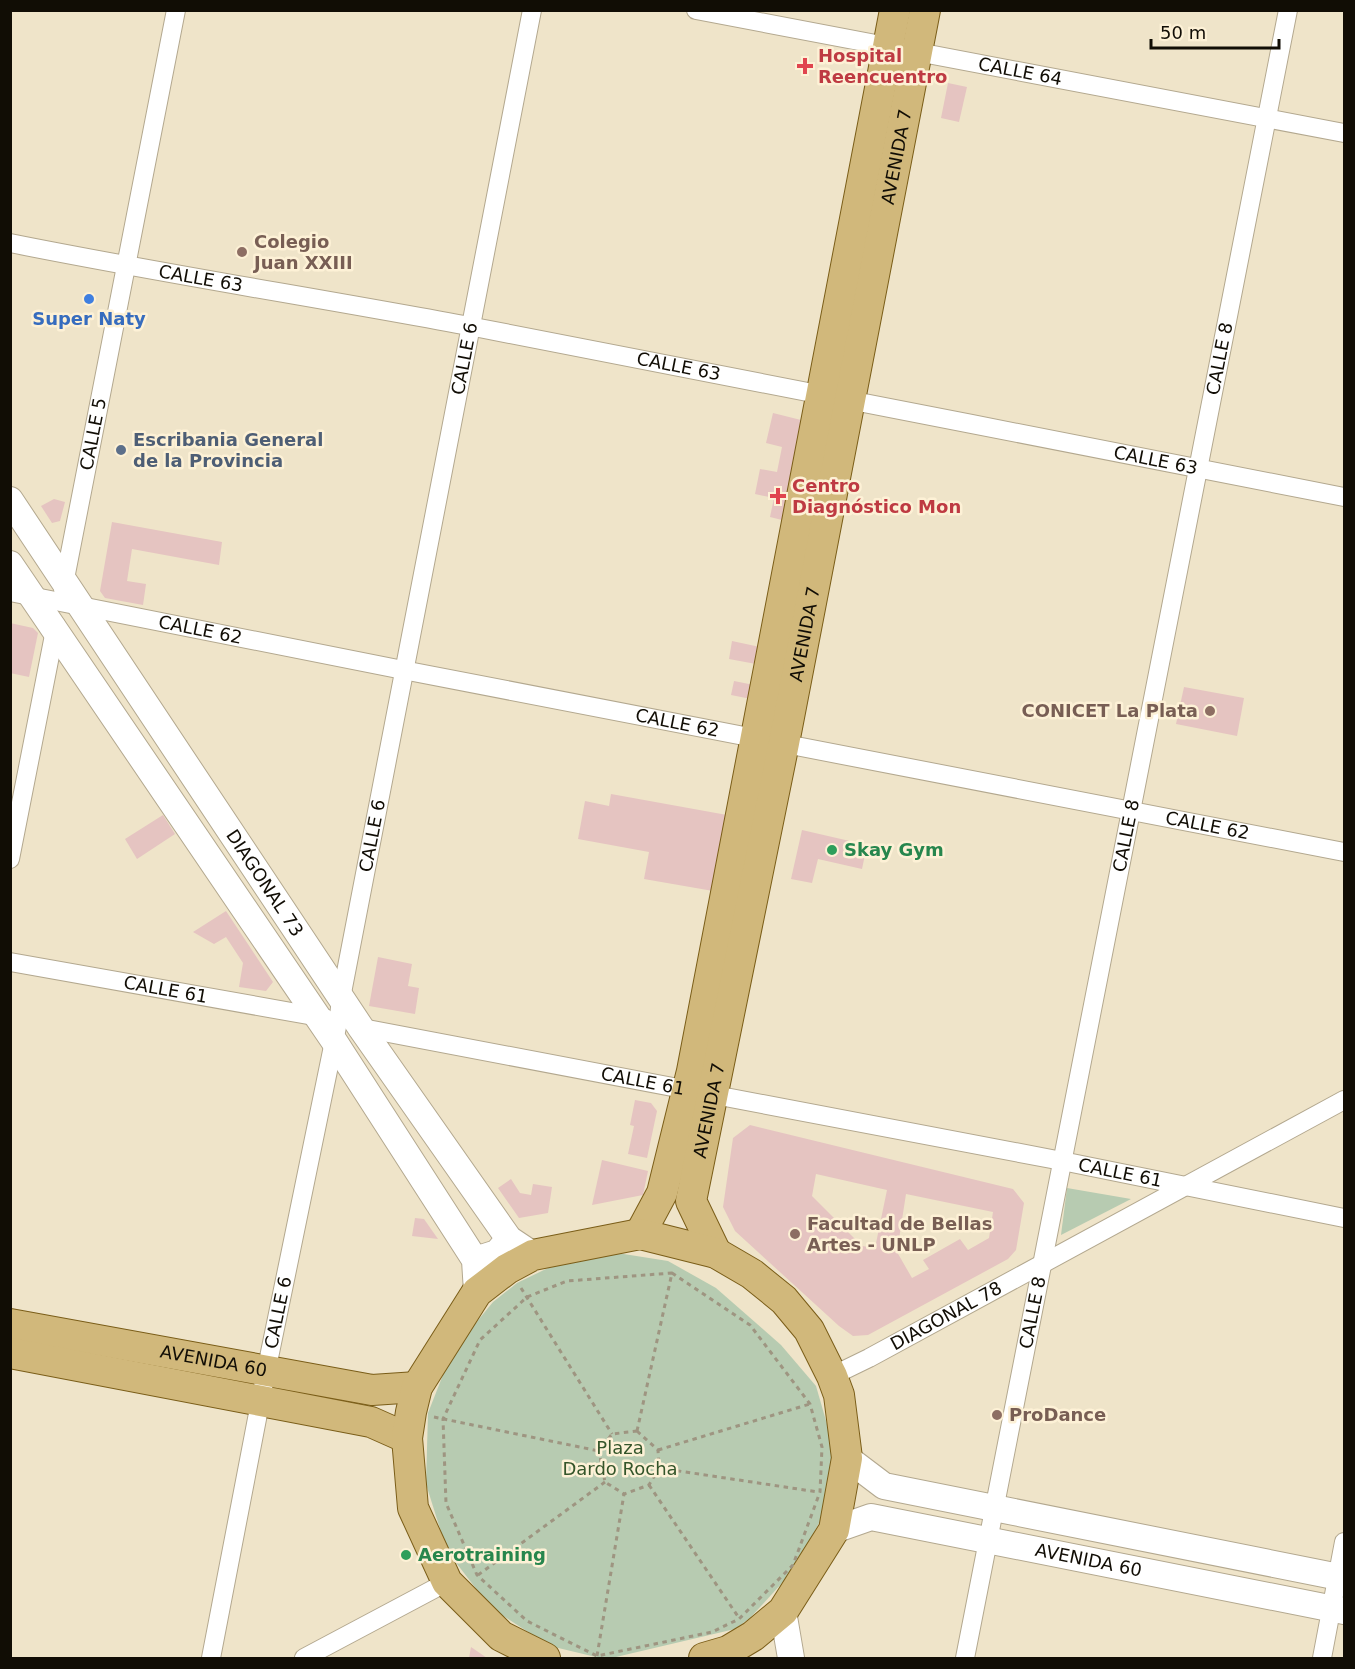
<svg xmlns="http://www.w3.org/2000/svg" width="1355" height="1669" viewBox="0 0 1355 1669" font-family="'DejaVu Sans',sans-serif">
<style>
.green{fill:#b7cbb1}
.building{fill:#e5c4c1;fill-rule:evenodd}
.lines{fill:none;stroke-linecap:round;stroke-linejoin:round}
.minor-casing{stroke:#b3a88f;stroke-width:20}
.secondary-casing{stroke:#b3a88f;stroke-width:28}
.primary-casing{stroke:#7a5d18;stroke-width:32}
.path{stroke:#9e9581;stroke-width:3;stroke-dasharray:4.5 4.5;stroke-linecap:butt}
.minor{stroke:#fff;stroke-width:18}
.secondary{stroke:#fff;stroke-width:26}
.primary{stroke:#d1b87b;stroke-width:30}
.health-dot{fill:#e0444e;stroke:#fdf1d6;stroke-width:2}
.education-dot{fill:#8d6e63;stroke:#fdf1d6;stroke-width:2}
.shop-dot{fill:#3f7fe0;stroke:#fdf1d6;stroke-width:2}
.service-dot{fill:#5c6f8a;stroke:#fdf1d6;stroke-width:2}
.leisure-dot{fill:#2e9e5b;stroke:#fdf1d6;stroke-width:2}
.labels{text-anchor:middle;stroke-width:5;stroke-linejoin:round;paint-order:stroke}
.health-label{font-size:18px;font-weight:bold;fill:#be3a42;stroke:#fdf1d6;text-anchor:start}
.street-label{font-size:18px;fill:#110d05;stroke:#fdf1d6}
.education-label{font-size:18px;font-weight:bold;fill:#785e54;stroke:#fdf1d6;text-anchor:start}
.shop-label{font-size:18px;font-weight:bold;fill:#366cbe;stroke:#fdf1d6}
.service-label{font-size:18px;font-weight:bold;fill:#4e5e75;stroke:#fdf1d6;text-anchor:start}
.leisure-label{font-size:18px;font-weight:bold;fill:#27864d;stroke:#fdf1d6;text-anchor:start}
.park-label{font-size:18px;fill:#34552a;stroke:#fdf1d6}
</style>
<rect width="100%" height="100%" fill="#efe4c9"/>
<!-- green -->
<g class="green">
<polygon points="1067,1188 1131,1199 1061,1235"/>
<polygon points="611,1252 668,1261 716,1288 781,1345 816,1386 833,1445 825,1512 793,1571 750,1618 735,1629 616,1657 600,1658 550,1646 491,1608 447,1551 426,1484 428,1413 452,1352 493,1302 517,1283 548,1268"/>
</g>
<!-- building -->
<g class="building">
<polygon points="948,83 967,87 959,122 941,118"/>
<polygon points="773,413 801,420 806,427 786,521 770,517 774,498 755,494 760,469 777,472 782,447 766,443"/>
<polygon points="54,499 65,502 60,521 52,523 41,506"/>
<polygon points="112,522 222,542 219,565 132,549 127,581 146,584 143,605 105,598 100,591"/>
<polygon points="10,623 33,628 38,633 29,677 10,673"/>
<polygon points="732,641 760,647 756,664 729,659"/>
<polygon points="734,681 754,685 751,699 731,695"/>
<polygon points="1184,687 1244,698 1237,736 1176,724"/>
<polygon points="611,794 727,815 713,891 644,879 649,852 578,839 585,801 609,806"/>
<polygon points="163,815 175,834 137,859 125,839"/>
<polygon points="802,830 867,845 862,869 818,859 812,883 791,879"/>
<polygon points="226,911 273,982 266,991 239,987 243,963 226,937 214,944 193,932"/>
<polygon points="378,957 412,964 408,986 419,988 415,1014 369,1006"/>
<polygon points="635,1100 651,1103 657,1111 647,1158 628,1154 634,1126 630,1125"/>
<path d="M 750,1125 L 1013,1189 L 1024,1203 L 1016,1250 L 1008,1259 L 868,1335 L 853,1336 L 839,1326 L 735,1231 L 723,1207 L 733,1138 ZM 816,1174 L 887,1190 L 875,1248 L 862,1246 L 812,1196 ZM 906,1194 L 993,1212 L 989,1238 L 968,1250 L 960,1239 L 923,1260 L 929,1269 L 912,1278 L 897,1252 Z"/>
<polygon points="602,1160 648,1171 643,1195 592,1205"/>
<polygon points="511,1179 520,1193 531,1195 533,1184 552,1187 548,1213 519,1218 498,1188"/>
<polygon points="415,1218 424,1219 438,1239 412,1236"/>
<polygon points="471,1647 487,1658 469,1658"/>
</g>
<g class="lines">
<defs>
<g id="minor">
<path id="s1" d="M 696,10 L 1344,133"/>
<path id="s2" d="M 10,243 C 164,274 319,298 474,327 C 764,382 1054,441 1344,497"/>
<path id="s3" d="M 63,589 L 176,10"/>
<path id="s4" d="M 10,592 L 403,670 L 1344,852"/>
<polyline points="10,859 56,625"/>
<path id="s5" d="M 10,962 L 325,1018"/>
<path id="s6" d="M 357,1027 L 1062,1161 L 1344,1218"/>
<path id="s7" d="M 832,1376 L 869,1358 L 1344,1100"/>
<path id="s8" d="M 211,1658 L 266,1372 L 339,1017 L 341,998 L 532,10"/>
<polyline points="304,1658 447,1582"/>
<path id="s9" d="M 965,1658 L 1288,10"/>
<polyline points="1322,1658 1344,1542"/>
</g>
<g id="secondary">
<path id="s10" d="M 10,500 L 361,1028 L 509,1239 L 533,1255"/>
<polyline points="10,564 334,1041 475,1260 477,1292"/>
<polyline points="475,1260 497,1253 509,1239"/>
<polyline points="847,1458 884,1486 1344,1578"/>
<path id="s11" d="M 834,1530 L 871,1517 L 1344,1611"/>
<polyline points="783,1611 791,1658"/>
</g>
<g id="primary">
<polyline points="640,1234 662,1193 692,1071 895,10"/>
<path id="s12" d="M 716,1253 L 691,1201 L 784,743 L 925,10"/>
<path id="s13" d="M 10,1324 L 372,1390 L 417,1387"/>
<polyline points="10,1353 371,1422 407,1438"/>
<polyline points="545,1658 501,1636 447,1582 413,1508 407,1438 411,1412 417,1387 477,1292 507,1269 533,1255 640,1234 716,1253 752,1274 784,1300 809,1330 832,1376 839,1395 847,1458 834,1530 783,1611 753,1636 728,1651 704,1658"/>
</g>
</defs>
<!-- minor casing -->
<use href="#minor" class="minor-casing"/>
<!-- secondary casing -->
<use href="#secondary" class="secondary-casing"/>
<!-- primary casing -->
<use href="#primary" class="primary-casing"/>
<!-- path -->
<g class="path">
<polygon points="672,1273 750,1325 810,1404 822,1447 820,1492 793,1565 739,1619 712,1632 597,1656 527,1621 477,1575 446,1503 443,1419 480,1340 527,1297 567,1281"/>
<polyline points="521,1288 612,1434"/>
<polyline points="434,1417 599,1451"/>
<polygon points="637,1431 658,1450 659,1468 649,1485 624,1494 605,1482 599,1451 612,1434"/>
<polyline points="637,1431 672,1273"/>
<polyline points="658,1450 810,1404"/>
<polyline points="659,1468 818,1492"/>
<polyline points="649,1485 739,1618"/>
<polyline points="478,1575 605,1482"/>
<polyline points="597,1656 624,1494"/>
</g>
<!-- minor -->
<use href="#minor" class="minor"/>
<!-- secondary -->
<use href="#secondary" class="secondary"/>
<!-- primary -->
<use href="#primary" class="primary"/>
</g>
<!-- markers -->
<g class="health-dot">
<path d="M802 57h6v6h6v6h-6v6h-6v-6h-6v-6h6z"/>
<path d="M775 487h6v6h6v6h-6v6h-6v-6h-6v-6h6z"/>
</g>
<g class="education-dot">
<circle cx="242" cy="252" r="6"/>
<circle cx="1210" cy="711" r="6"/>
<circle cx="795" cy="1234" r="6"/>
<circle cx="997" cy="1415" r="6"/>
</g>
<circle class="shop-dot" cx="89" cy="299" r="6"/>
<circle class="service-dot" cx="121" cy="450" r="6"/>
<g class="leisure-dot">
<circle cx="832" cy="850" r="6"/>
<circle cx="406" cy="1555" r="6"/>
</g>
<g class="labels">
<!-- health labels -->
<g class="health-label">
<text x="818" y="62">Hospital<tspan x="818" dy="21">Reencuentro</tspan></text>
<text x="792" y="492">Centro<tspan x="792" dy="21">Diagnóstico Mon</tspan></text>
</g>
<!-- street labels -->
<g class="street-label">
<text dy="6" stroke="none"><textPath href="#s1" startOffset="330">CALLE 64</textPath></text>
<text dy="6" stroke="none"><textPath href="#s12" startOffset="1122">AVENIDA 7</textPath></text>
<text dy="6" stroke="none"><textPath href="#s2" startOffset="194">CALLE 63</textPath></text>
<text dy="6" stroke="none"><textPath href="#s8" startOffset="1324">CALLE 6</textPath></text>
<text dy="6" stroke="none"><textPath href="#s9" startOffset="1324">CALLE 8</textPath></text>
<text dy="6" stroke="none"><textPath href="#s2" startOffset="680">CALLE 63</textPath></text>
<text dy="6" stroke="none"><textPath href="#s3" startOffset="158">CALLE 5</textPath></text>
<text dy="6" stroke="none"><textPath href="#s2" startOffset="1166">CALLE 63</textPath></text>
<text dy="6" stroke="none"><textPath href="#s4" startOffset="194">CALLE 62</textPath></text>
<text dy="6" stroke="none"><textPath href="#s12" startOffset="636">AVENIDA 7</textPath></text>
<text dy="6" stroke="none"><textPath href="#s4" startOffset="680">CALLE 62</textPath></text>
<text dy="6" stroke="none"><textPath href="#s4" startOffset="1220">CALLE 62</textPath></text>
<text dy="6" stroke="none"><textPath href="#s9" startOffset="838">CALLE 8</textPath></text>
<text dy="6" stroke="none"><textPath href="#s8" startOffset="838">CALLE 6</textPath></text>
<text dy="6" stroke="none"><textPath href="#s10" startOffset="460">DIAGONAL 73</textPath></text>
<text dy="6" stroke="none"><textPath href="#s5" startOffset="158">CALLE 61</textPath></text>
<text dy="6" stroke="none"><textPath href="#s6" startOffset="291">CALLE 61</textPath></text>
<text dy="6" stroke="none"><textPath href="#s12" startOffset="150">AVENIDA 7</textPath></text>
<text dy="6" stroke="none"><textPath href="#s6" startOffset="777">CALLE 61</textPath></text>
<text dy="6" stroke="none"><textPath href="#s8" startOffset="352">CALLE 6</textPath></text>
<text dy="6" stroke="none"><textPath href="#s9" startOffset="352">CALLE 8</textPath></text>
<text dy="6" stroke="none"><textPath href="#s7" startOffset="129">DIAGONAL 78</textPath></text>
<text dy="6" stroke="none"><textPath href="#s13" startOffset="207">AVENIDA 60</textPath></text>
<text dy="6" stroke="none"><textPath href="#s11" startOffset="261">AVENIDA 60</textPath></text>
</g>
<!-- education labels -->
<g class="education-label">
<text x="254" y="248">Colegio<tspan x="254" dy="21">Juan XXIII</tspan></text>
<text x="1198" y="717" text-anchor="end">CONICET La Plata</text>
<text x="807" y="1230">Facultad de Bellas<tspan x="807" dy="21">Artes - UNLP</tspan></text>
<text x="1009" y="1421">ProDance</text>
</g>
<!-- shop labels -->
<g class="shop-label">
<text x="89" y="325">Super Naty</text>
</g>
<!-- service labels -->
<g class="service-label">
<text x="133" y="446">Escribania General<tspan x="133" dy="21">de la Provincia</tspan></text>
</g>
<!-- leisure labels -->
<g class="leisure-label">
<text x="844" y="856">Skay Gym</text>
<text x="418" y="1561">Aerotraining</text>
</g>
<!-- park labels -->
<g class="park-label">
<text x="620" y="1454">Plaza<tspan x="620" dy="21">Dardo Rocha</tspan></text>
</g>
</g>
<!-- border -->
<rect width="1355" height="1669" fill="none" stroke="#110d05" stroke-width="24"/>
<!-- scale -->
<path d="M1151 39v9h128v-9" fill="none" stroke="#110d05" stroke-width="3"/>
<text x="1160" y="39" font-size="18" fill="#110d05" stroke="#fdf1d6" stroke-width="4.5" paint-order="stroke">50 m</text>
</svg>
